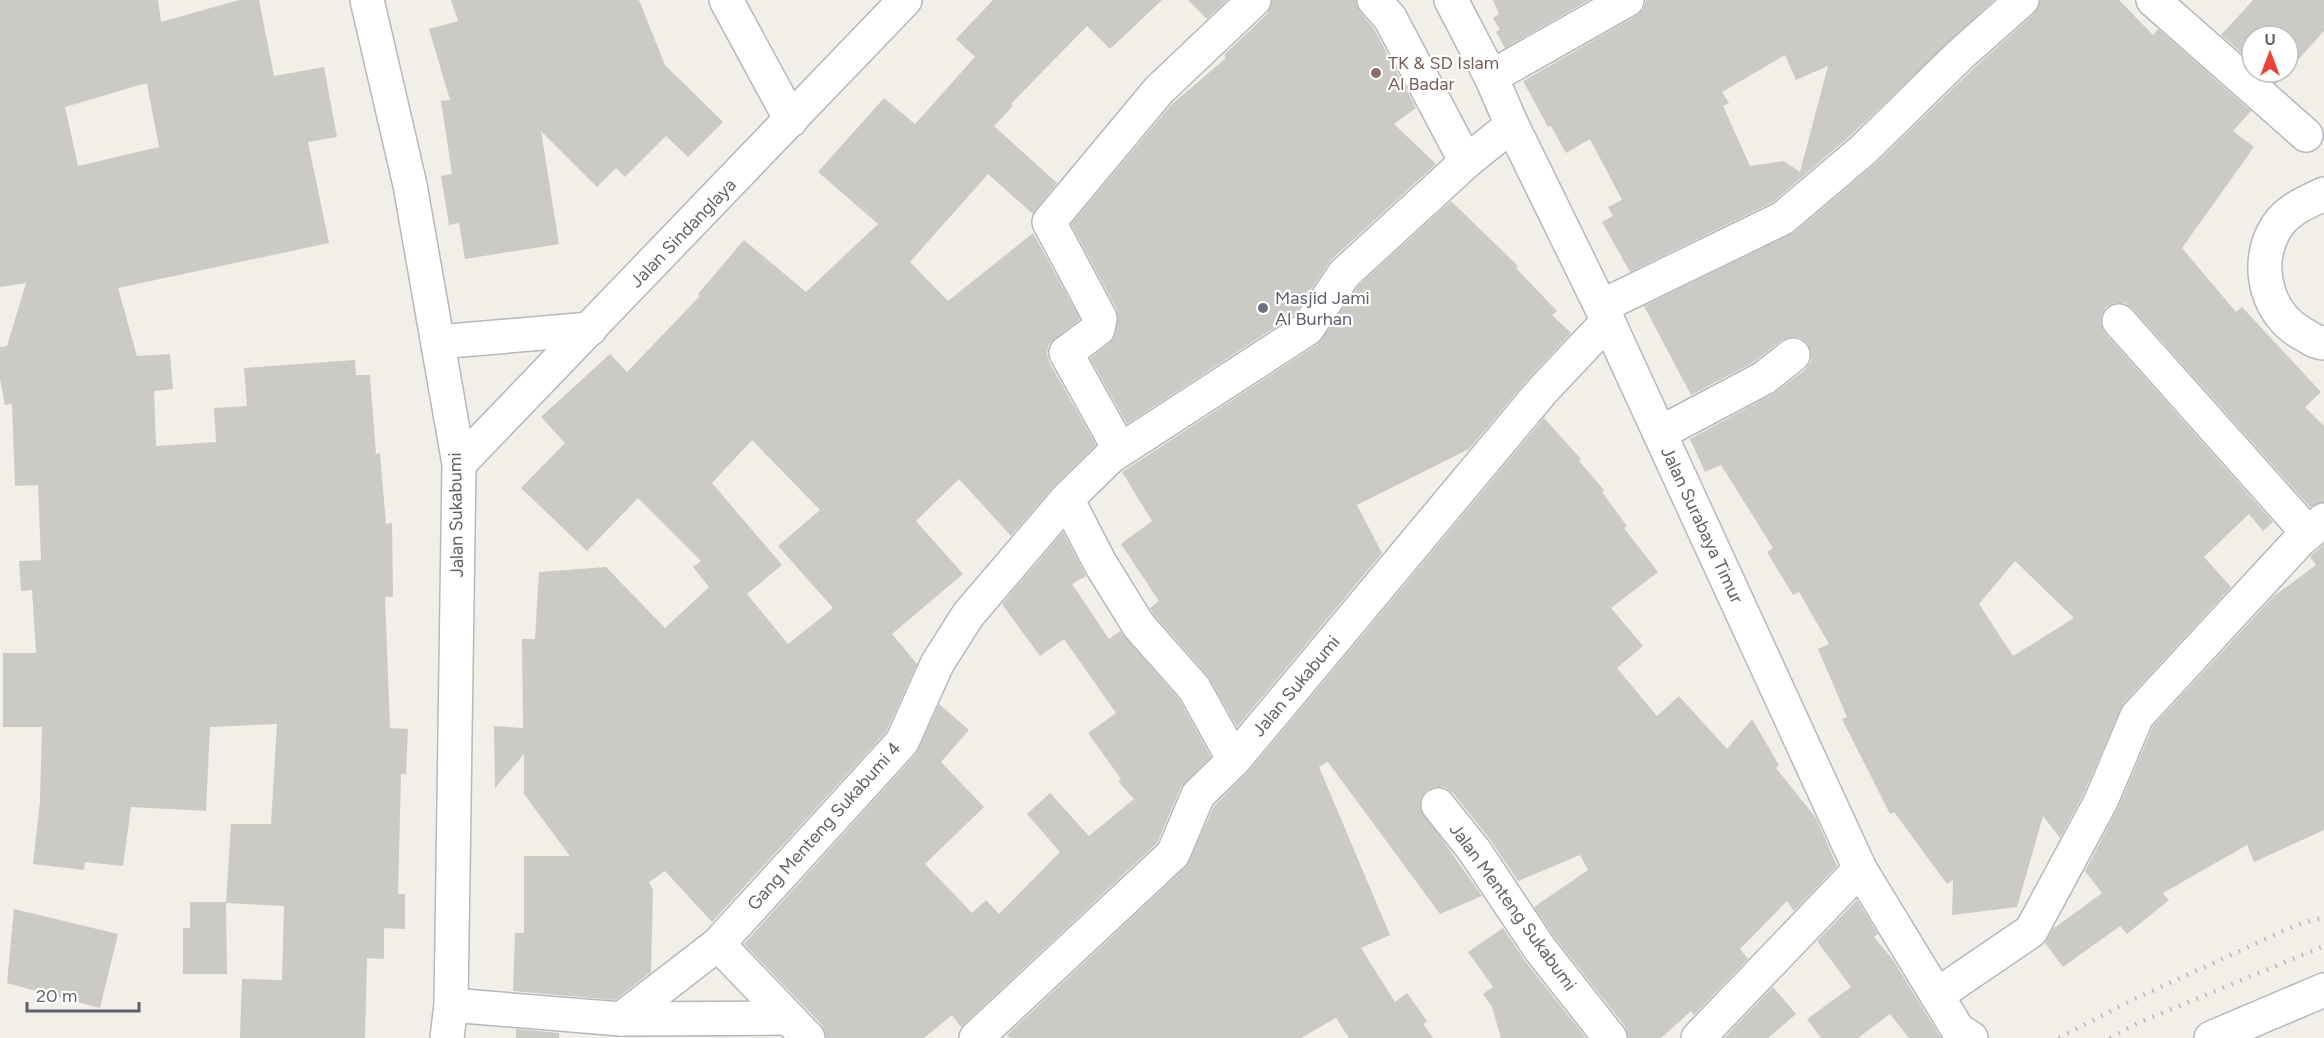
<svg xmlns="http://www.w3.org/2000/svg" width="2324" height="1038" viewBox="0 0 2324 1038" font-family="Figtree,sans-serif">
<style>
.building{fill:#cccac5;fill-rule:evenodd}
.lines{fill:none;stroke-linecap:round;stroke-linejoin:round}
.minor-casing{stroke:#b5b8bc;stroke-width:36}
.minor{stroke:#fff;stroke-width:33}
.rail{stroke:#b6b7b8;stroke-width:4.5;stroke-dasharray:1.5 8;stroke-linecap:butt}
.education-dot{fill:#8d6e63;stroke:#fff;stroke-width:2}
.worship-dot{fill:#6b7280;stroke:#fff;stroke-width:2}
.labels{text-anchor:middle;stroke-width:4.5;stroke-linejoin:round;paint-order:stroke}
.education-label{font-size:18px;fill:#785e54;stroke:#fff;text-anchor:start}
.street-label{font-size:18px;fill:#5f6368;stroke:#fff}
.worship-label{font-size:18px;fill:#5b616d;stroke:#fff;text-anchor:start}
</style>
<rect width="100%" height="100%" fill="#f1efe8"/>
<!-- building -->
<g class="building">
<path d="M 0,0 L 158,0 L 161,22 L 239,0 L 259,0 L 274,76 L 324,67 L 337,137 L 308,142 L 329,243 L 118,288 L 137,356 L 170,354 L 173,389 L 154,391 L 156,446 L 216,442 L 214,408 L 247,406 L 244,368 L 355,360 L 356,375 L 370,375 L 376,454 L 380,453 L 386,524 L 392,523 L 393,597 L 385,597 L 390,728 L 408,729 L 406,774 L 401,774 L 398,894 L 405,894 L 405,929 L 384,928 L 384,959 L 367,958 L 365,1038 L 240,1038 L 242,979 L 282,980 L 284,906 L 226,903 L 231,824 L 271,824 L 277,724 L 210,727 L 206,811 L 131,807 L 123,866 L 85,862 L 84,870 L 33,864 L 40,801 L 42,727 L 3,727 L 3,653 L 36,653 L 32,590 L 21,591 L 19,561 L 41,560 L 38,485 L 15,486 L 12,404 L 5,405 L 0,379 L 0,347 L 7,346 L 26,283 L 0,287 ZM 143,84 L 147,84 L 159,147 L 78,166 L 65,107 Z"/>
<polygon points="451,0 639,0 665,65 723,122 688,157 666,136 625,177 616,168 597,187 541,131 559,244 465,259 459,223 449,225 441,176 452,174 441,101 450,100 429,29 458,21"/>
<path d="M 993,0 L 1162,0 L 1110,49 L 1087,26 L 1011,104 L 1013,106 L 994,126 L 1057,183 L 1033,214 L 988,174 L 910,262 L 948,301 L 1033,233 L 1080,319 L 1049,344 L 1047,353 L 1049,362 L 1096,445 L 1053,487 L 1011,536 L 959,479 L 916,521 L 963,574 L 892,634 L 917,664 L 886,732 L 712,922 L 665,871 L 649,882 L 653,890 L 651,972 L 615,1000 L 513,991 L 515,933 L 524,933 L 524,856 L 570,856 L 524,794 L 524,754 L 495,788 L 494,726 L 523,728 L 522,639 L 535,639 L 539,572 L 606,567 L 665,628 L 709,587 L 693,567 L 701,561 L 638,498 L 587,551 L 521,488 L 565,443 L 541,417 L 610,354 L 627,372 L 700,296 L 698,294 L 744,240 L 806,292 L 878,224 L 818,172 L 884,98 L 915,124 L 975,57 L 956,39 ZM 752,440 L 820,510 L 778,546 L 833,608 L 788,644 L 747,594 L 782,565 L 712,483 Z"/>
<polygon points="1188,0 1227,0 1207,19"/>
<polygon points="1272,0 1356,0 1360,12 1374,29 1416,108 1394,124 1436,164 1331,260 1294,315 1127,424 1090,358 1109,344 1116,333 1117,310 1071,224 1171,105 1226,58 1224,55 1267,14"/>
<polygon points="1493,0 1589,0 1505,48 1496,32 1500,30 1493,18 1499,14"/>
<path d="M 1646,0 L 1994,0 L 1850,136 L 1773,202 L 1630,272 L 1602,222 L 1613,216 L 1608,207 L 1622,200 L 1590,139 L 1566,153 L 1551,126 L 1548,127 L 1523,81 L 1636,16 L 1643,9 ZM 1785,55 L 1796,80 L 1828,66 L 1800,172 L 1784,161 L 1750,166 L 1723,106 L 1729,103 L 1722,92 Z"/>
<path d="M 2040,0 L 2119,0 L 2153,35 L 2158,29 L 2251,111 L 2233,131 L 2254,147 L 2182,248 L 2236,312 L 2242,307 L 2321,392 L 2305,407 L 2324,426 L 2324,502 L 2310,507 L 2133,309 L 2125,303 L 2116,303 L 2106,307 L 2101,316 L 2101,324 L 2105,333 L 2273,522 L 2263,531 L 2249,514 L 2204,557 L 2231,587 L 2123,704 L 2084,793 L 2060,838 L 2043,816 L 2017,907 L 1952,915 L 1953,880 L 1947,884 L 1894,812 L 1890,814 L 1842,719 L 1847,717 L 1818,649 L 1829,644 L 1799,592 L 1793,595 L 1767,552 L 1773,548 L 1721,465 L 1705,472 L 1690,439 L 1773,394 L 1805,370 L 1811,361 L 1811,352 L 1808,344 L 1799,337 L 1790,337 L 1782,340 L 1754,362 L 1691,395 L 1644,306 L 1795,232 L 1875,164 L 1973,69 L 2034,14 ZM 2015,561 L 2074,618 L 2013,656 L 1979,604 Z"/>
<polygon points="2253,0 2324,0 2324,31 2288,71 2288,36 2252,36 2252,62 2221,35"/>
<polygon points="2263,72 2287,72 2276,84"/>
<polygon points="1451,201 1518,266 1516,268 1557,311 1552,315 1571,333 1529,378 1469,449 1357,505 1382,553 1237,727 1208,676 1154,615 1150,608 1159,601 1121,544 1152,521 1122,472 1318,344 1358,286"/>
<polygon points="1544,418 1581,459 1579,461 1604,490 1602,492 1627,526 1624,528 1658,572 1611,608 1643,646 1617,668 1657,716 1679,696 1727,749 1752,719 1779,765 1776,768 1816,818 1837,866 1794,911 1787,901 1740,949 1748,959 1694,1015 1691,1011 1661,1038 1628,1038 1625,1026 1555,938 1534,907 1588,870 1580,855 1518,881 1489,838 1453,793 1444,787 1435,787 1427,790 1421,798 1420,808 1482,896 1440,914 1328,762 1319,767 1390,935 1361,948 1395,1002 1407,993 1427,1021 1423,1024 1433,1038 1349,1038 1336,1018 1301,1038 1010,1038 1007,1035 1186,867 1214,806 1248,772"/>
<polygon points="1063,532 1086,576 1072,584 1109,639 1120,631 1179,699 1211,757 1181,787 1157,843 961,1027 952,1015 924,1038 826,1038 822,1025 744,944 916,754 939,704 969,730 941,762 984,807 925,864 972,913 986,900 999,914 1060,852 1027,814 1050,793 1089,836 1134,799 1118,781 1121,779 1088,733 1116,713 1064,639 1040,656 1002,604"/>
<polygon points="2324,544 2324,830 2254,862 2247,845 2163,893 2169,900 2127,934 2120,926 2063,967 2045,943 2053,929 2102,893 2085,871 2118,808 2153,726 2274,596 2316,565 2310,557"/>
<polygon points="1857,900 1878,934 1874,937 1893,960 1941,1038 1909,1038 1890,1014 1858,1038 1821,1038 1807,1019 1851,987 1817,941"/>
<polygon points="190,902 226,902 227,974 183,974 183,928 190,928"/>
<polygon points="14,909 118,934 100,1008 7,983"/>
<polygon points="1503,928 1525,961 1586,1038 1501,1038 1492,1007 1483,994 1493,987 1468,952"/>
<polygon points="1773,987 1796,1014 1768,1038 1724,1038"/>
<polygon points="516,1029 559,1033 559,1038 516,1038"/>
</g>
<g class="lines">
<defs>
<g id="minor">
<polyline points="367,0 410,185 459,464 451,1005 447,1038"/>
<polyline points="726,0 791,120"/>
<polyline points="1374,0 1390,18 1466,162"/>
<polyline points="1451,0 1491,77 1512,125 1608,321 1860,869 1958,1030 1971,1038"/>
<polyline points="2153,0 2306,135"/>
<polyline points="1491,77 1627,0"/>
<path d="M 2324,194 C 2304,203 2283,212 2273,233 C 2255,269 2268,315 2303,334 C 2310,338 2316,343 2324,343"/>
<polyline points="1602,306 1783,218 1863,150 1960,55 2022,0"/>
<polyline points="2119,321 2308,533"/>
<polyline points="438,342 590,329"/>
<polyline points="1660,433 1764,378 1793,355"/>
<polyline points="1120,450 1066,353 1098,329 1100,318 1049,222 1159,90 1254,0"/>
<polyline points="459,464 905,0"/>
<polyline points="1067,499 1100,563 1139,626 1194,688 1234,760"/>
<polyline points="1438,805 1474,850 1540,949 1610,1038"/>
<polyline points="718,944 808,1038"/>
<polyline points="1937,995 2031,931 2101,801 2137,716 2300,540 2324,520"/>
<polyline points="451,1005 621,1019 718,944 902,742 937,664 968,615 1067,499 1110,457 1307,329 1344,274 1466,162 1512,125"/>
<polyline points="621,1019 786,1018"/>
<polyline points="976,1038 1173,854 1198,795 1234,760 1543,390 1608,321"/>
<polyline points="1698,1038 1860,869"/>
<polyline points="2211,1038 2324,990"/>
</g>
</defs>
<!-- minor casing -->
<use href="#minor" class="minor-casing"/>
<!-- minor -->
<use href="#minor" class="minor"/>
<!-- rail -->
<g class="rail">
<polyline points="2059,1038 2130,1001 2294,926 2324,917"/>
<polyline points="2110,1038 2138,1023 2324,946"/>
</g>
</g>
<!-- markers -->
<circle class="education-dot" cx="1376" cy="73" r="6"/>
<circle class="worship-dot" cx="1263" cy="308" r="6"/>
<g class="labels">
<!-- education labels -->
<g class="education-label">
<text x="1388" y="69">TK &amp; SD Islam<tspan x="1388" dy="21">Al Badar</tspan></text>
</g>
<!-- street labels -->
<g class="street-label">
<text transform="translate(683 233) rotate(-46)" y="6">Jalan Sindanglaya</text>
<text transform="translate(456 515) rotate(-91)" y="6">Jalan Sukabumi</text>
<text transform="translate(1702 525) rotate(65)" y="6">Jalan Surabaya Timur</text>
<text transform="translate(1296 686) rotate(-50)" y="6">Jalan Sukabumi</text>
<text transform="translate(824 826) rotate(-48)" y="6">Gang Menteng Sukabumi 4</text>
<text transform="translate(1513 907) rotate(54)" y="6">Jalan Menteng Sukabumi</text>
</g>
<!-- worship labels -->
<g class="worship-label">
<text x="1275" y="304">Masjid Jami<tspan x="1275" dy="21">Al Burhan</tspan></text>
</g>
</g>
<!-- north arrow -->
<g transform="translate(2270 54)"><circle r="28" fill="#ffffff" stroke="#bfc1c3" stroke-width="1.5"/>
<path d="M0-4.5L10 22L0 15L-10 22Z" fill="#ea4335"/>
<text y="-9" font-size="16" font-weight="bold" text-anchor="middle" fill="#5f6368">U</text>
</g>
<!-- scale -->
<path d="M27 1002v9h112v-9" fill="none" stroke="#5f6368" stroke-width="3"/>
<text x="36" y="1002" font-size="18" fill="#5f6368" stroke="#ffffff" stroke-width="4.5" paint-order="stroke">20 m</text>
</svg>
